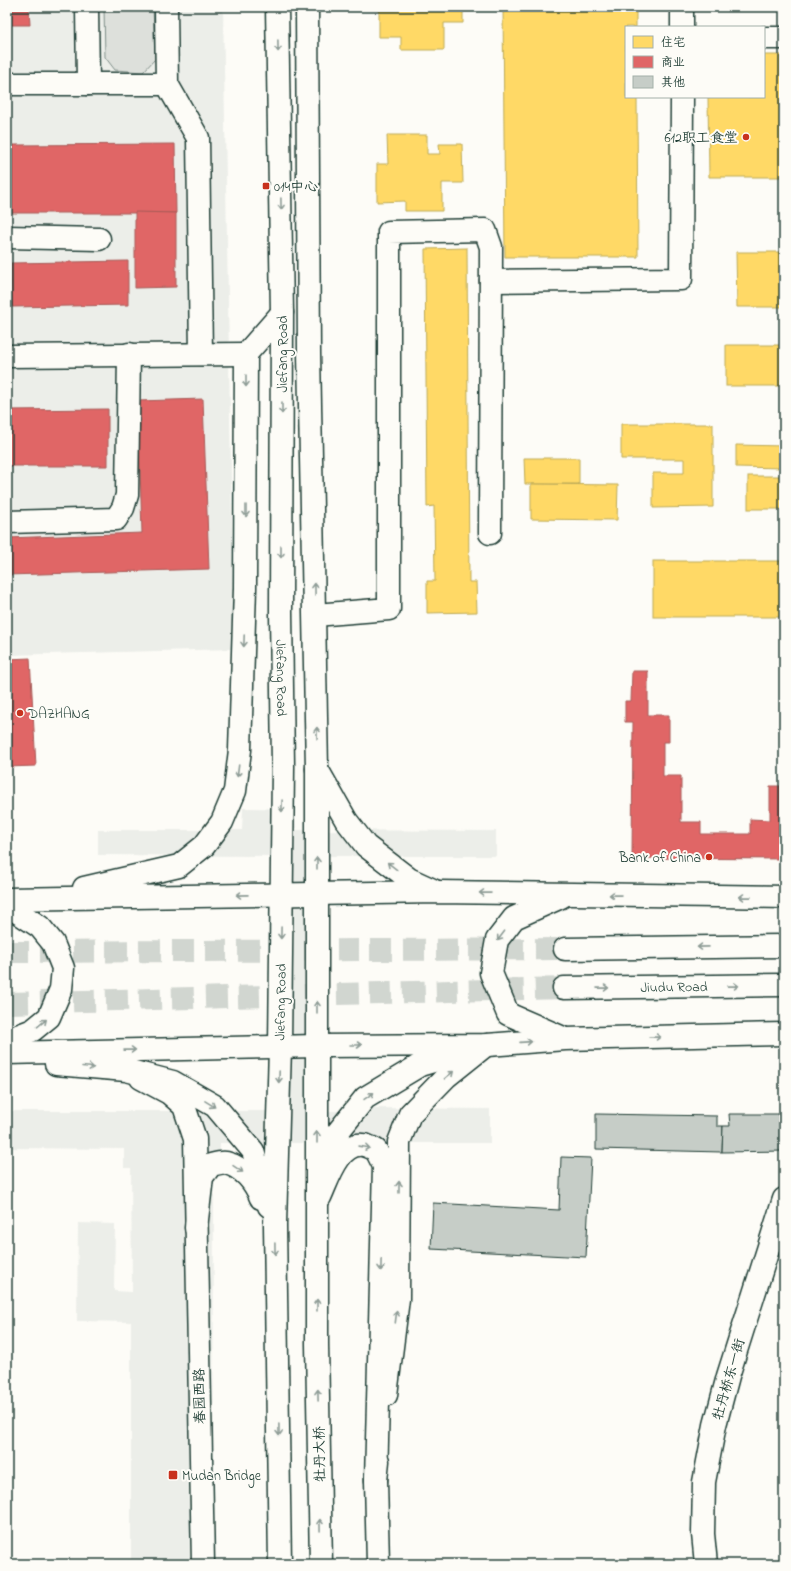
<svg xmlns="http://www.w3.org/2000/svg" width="791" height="1571" viewBox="0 0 791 1571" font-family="'Indie Flower','LXGW WenKai TC',sans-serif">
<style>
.built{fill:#eceee9}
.green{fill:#dde0db;stroke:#7e8e88}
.homes{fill:#ffd966;stroke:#bcaa57}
.shops{fill:#e06666;stroke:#a65a57}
.building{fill:#c6cdc7;stroke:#1f3d34}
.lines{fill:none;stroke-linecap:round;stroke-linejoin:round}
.major-tunnel{stroke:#d1d6d0;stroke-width:22;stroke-dasharray:22 11;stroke-linecap:butt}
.minor-casing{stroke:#1f3d34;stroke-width:25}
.major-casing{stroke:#1f3d34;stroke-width:25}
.minor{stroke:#fdfcf7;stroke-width:22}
.major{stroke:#fdfcf7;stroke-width:22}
.oneway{stroke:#8e9c96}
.poi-dot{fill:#c8321e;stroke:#fdfcf7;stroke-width:1.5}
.labels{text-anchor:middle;stroke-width:4;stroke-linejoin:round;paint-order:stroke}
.poi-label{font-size:14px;fill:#1f3d34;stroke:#fdfcf7;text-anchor:start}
.street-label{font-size:14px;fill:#1f3d34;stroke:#fdfcf7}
</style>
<rect width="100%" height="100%" fill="#fdfcf7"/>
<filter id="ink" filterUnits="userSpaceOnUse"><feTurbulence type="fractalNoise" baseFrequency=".025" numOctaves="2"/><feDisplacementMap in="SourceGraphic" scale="8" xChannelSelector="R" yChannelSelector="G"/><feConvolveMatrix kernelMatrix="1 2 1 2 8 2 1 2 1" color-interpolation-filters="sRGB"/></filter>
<g filter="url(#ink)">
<!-- built -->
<g class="built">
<polygon points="7,7 223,7 234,649 7,655"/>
<polygon points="243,808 295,809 296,830 496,831 496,856 314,856 314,1111 357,1111 360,1108 490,1109 490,1143 220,1143 220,1166 214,1166 213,1564 131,1564 131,1322 77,1321 78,1223 115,1224 114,1291 132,1292 131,1168 124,1168 124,1149 7,1148 7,1111 284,1111 284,856 98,855 98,830 242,830"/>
</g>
<!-- green -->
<polygon class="green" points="104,7 153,7 155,59 143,72 115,70 105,57"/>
<!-- homes -->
<g class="homes">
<polygon points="379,7 463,7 463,23 444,23 444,50 401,50 401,37 379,37"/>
<polygon points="503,7 636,7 636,27 626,27 626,97 637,97 638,257 505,257"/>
<polygon points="764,55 784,55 784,177 709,177 708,97 764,97"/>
<polygon points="387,135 427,135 427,154 440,154 439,144 462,144 463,183 442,183 442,211 405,211 405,201 377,202 377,164 388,164"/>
<polygon points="467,248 469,582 476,582 477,612 427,613 427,581 435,581 434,506 427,507 425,249"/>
<polygon points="736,252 784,252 784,307 737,307"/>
<rect x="726" y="345" width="58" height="41"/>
<polygon points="621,424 713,424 713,507 653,508 653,473 684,473 684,459 621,459"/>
<polygon points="736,445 784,446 784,468 736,467"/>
<polygon points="524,458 579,458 579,484 525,484"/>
<rect x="748" y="476" width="36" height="33"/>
<polygon points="531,484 618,485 617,520 531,519"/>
<rect x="653" y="561" width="131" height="56"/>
</g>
<!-- shops -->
<g class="shops">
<polygon points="7,7 29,7 30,25 7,25"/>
<polygon points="175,144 176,213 12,213 12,145"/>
<polygon points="135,212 176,213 176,287 135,288"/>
<polygon points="128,261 128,305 12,307 11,263"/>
<polygon points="203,399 209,569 7,575 7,538 142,533 138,401"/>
<polygon points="108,409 108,466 7,466 7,410"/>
<polygon points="30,658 36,766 7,767 7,659"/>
<polygon points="632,671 648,671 648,715 669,715 669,742 663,742 663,776 681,776 681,822 701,822 701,834 750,834 750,819 770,820 770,786 784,786 784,859 632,858 633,722 625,722 625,701 631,701"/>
</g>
<!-- building -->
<g class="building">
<polygon points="596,1114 717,1116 717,1126 723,1126 722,1152 596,1149"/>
<polygon points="729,1114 784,1114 784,1151 722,1152 723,1126 730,1126"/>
<polygon points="561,1157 591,1158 586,1257 431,1249 433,1203 559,1210"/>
</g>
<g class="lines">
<!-- major-tunnel -->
<g class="major-tunnel">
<polyline points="7,952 565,949"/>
<polyline points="7,1003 564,988"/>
</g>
<defs>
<g id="minor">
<polyline points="87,7 88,84"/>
<polyline points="166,7 167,84 198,138 201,354"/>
<polyline points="682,27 682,7"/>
<polyline points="764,38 784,38"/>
<polyline points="7,84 167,84"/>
<polyline points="7,237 99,239"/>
<polyline points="491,281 681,279 682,97"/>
<polyline points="7,356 246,354"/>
<polyline points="7,522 116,519 123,508 127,495 129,354"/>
<polyline points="315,615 389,609 389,232 485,230 491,247 490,533"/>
<polyline points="141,1078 169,1093 184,1106 195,1139 203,1564"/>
<polyline points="386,1395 398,1299 399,1142 410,1114 446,1077 486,1045"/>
<polyline points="378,1564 376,1480 378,1461"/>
<polyline points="706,1564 703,1534 704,1482 715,1425 728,1376 784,1199"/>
</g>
<g id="major">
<path id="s1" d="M 277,7 L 282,313 L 281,612 L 283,767 L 280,1047 L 275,1225 L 280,1564"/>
<polyline points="307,7 309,353 317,769 317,1344 321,1564"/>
<polyline points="317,769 346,820 366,846 409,879 433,890"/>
<polyline points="84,888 179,866 204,846 222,822 235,791 240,750 245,588 246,354 282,313"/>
<polyline points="561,897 514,918 497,940 491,973 508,1014 561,1037"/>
<polyline points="7,899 438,892 784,897"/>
<polyline points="7,905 40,927 53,943 63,968 61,989 49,1017 33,1030 7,1040"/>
<polyline points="565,949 784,946"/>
<path id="s2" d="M 564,988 L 784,985"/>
<polyline points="7,1053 317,1046 487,1045 565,1039 784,1034"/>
<polyline points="56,1064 126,1070 173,1082 215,1106 253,1151 269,1206"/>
<polyline points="326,1170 334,1137 365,1098 420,1065 464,1052"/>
<path d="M 320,1197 C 328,1180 339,1141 364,1145 C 368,1146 372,1148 376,1150 L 384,1166 L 376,1480"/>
<path d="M 196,1228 L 202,1177 L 211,1165 C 215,1164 222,1162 226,1163 C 243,1167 255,1183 261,1198"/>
</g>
</defs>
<!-- minor casing -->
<use href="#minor" class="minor-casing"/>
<!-- major casing -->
<use href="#major" class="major-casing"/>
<!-- minor -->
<use href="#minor" class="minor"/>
<!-- major -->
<use href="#major" class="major"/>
</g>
<!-- one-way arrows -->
<defs><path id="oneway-shaft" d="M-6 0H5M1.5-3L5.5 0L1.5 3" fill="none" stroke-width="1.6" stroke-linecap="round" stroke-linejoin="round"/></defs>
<g class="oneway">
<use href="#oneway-shaft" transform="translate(278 46) rotate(89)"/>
<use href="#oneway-shaft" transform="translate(281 204) rotate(89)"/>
<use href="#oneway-shaft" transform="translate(246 381) rotate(90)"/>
<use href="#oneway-shaft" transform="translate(282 408) rotate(90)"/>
<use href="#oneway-shaft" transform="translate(246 511) rotate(90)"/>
<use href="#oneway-shaft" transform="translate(281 552) rotate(90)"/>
<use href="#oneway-shaft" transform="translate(315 589) rotate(-91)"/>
<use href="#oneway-shaft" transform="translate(244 641) rotate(92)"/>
<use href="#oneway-shaft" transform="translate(317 733) rotate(-91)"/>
<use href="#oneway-shaft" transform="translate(238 771) rotate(97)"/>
<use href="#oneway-shaft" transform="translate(282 806) rotate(91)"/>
<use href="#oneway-shaft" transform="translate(317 863) rotate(-90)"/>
<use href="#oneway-shaft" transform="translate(392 866) rotate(-142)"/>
<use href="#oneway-shaft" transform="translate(485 893) rotate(-179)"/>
<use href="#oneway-shaft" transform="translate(242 895) rotate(179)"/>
<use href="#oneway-shaft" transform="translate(615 895) rotate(-179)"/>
<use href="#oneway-shaft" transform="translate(745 897) rotate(-179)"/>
<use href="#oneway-shaft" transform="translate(281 933) rotate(91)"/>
<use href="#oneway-shaft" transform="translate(501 936) rotate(127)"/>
<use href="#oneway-shaft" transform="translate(703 947) rotate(179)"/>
<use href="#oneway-shaft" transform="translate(733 986) rotate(-1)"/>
<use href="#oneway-shaft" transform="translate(603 988) rotate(-1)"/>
<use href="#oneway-shaft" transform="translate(317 1007) rotate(-90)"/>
<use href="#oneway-shaft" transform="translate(42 1023) rotate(-40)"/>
<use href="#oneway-shaft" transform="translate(655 1037) rotate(-1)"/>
<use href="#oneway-shaft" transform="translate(526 1042) rotate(-4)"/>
<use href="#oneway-shaft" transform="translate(356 1045)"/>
<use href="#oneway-shaft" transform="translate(130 1050) rotate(-1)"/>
<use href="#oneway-shaft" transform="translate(88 1067) rotate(5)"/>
<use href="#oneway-shaft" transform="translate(449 1075) rotate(-40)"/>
<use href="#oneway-shaft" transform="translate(279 1077) rotate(92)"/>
<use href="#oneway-shaft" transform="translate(369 1096) rotate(-35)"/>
<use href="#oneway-shaft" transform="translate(210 1104) rotate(32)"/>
<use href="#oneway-shaft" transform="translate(317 1137) rotate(-90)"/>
<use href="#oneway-shaft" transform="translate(364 1147) rotate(8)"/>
<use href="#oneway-shaft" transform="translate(238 1169) rotate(34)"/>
<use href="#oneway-shaft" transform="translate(399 1187) rotate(-90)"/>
<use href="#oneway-shaft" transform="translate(275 1249) rotate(89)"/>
<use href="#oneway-shaft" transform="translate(381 1265) rotate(91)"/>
<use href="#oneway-shaft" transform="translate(317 1305) rotate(-90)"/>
<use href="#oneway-shaft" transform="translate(396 1317) rotate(-83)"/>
<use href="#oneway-shaft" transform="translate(318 1395) rotate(-91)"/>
<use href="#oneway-shaft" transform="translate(279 1430) rotate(89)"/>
<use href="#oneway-shaft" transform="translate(320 1525) rotate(-91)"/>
</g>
</g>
<!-- markers -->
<g class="poi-dot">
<circle cx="746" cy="137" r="4"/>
<rect x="262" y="182" width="8" height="8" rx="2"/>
<circle cx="20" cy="713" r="4"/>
<circle cx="709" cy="857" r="4"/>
<rect x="168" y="1470" width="10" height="10" rx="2"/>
</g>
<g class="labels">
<!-- poi labels -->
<g class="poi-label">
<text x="738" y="142" text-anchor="end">612职工食堂</text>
<text x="274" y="191">014中心</text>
<text x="28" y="718">DAZHANG</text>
<text x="701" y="862" text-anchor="end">Bank of China</text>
<text x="182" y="1480">Mudan Bridge</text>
</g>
<!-- street labels -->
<g class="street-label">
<text transform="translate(282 354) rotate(-90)" y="5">Jiefang Road</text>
<text dy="5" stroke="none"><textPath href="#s1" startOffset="671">Jiefang Road</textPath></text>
<text dy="5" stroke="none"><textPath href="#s2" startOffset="110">Jiudu Road</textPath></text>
<text transform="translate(280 1002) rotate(-89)" y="5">Jiefang Road</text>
<text transform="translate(728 1379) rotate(-74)" y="5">牡丹桥东一街</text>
<text transform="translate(199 1396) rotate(-91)" y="5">春园西路</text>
<text transform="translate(319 1454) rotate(-91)" y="5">牡丹大桥</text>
</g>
</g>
<!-- margin -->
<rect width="791" height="1571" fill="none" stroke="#fdfcf7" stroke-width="24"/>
<rect x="12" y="12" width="767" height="1547" fill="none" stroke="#1f3d34" stroke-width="1.5" filter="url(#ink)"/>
<!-- legend -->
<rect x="625" y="26" width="140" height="72" fill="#fdfcf7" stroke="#a4b0a9"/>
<rect x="633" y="36" width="20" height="12" fill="#ffd966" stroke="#a4b0a9"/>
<text x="661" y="46" font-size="12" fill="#1f3d34">住宅</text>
<rect x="633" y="56" width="20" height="12" fill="#e06666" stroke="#a4b0a9"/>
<text x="661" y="66" font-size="12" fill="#1f3d34">商业</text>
<rect x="633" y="76" width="20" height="12" fill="#c6cdc7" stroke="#a4b0a9"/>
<text x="661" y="86" font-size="12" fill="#1f3d34">其他</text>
</svg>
